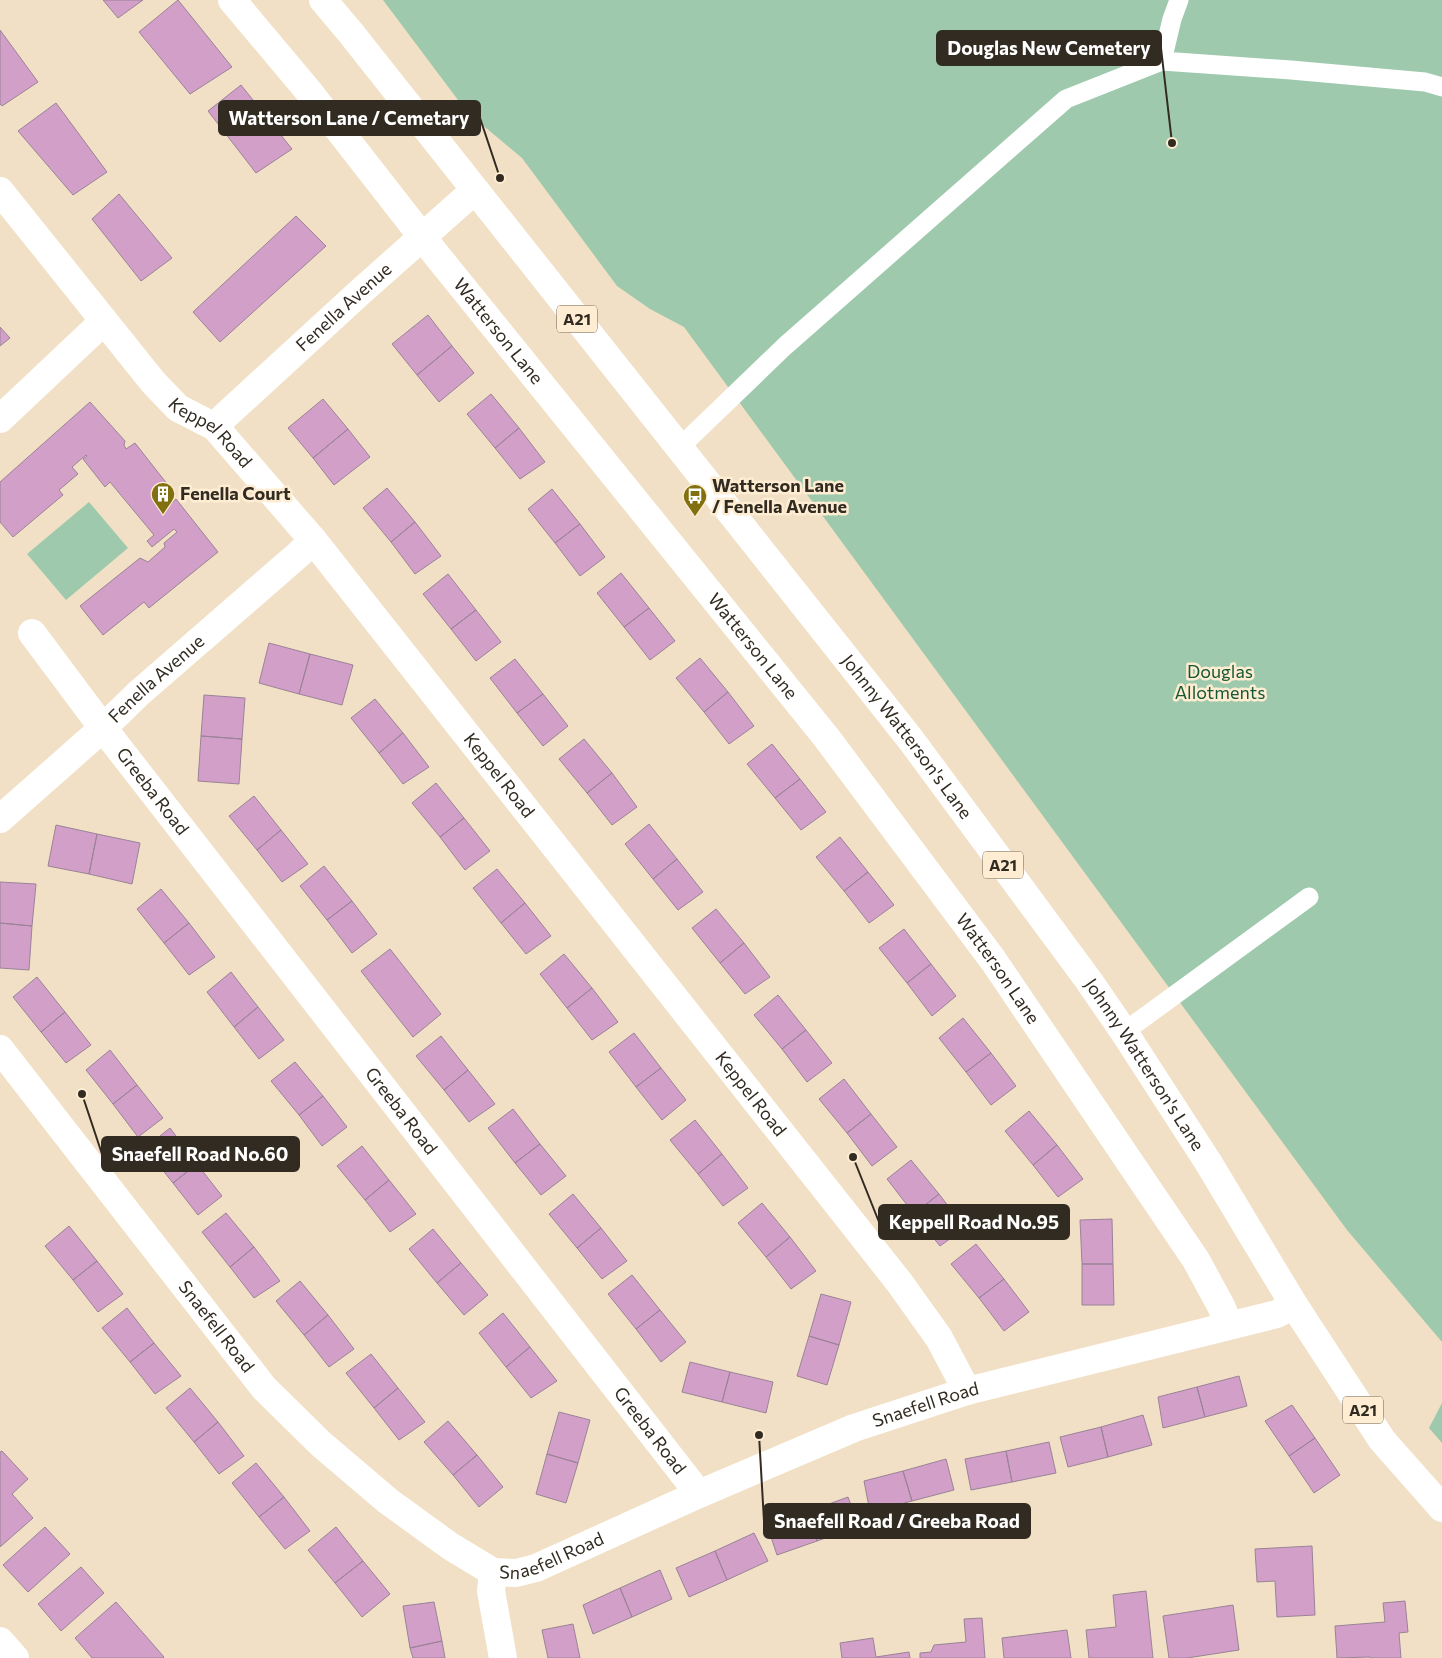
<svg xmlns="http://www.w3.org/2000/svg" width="1442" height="1658" font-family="Commissioner,sans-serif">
	<rect width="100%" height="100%" fill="#f1e0c5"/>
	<path fill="#9ec9ac" d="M383,0H1442V1342L1347,1230L684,327L650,309L617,286L522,158L467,112Z
		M89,502L128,548L66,600L27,554Z
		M1442,1403V1443L1429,1428Z"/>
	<path fill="#d29fc9" stroke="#9a8396" d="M103,0H143L118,18Z
		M178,0L232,67L190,94L139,32Z
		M0,30L38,82L2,106L0,104Z
		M241,85L292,149L256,173L208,111Z
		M56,103L107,172L73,195L18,131Z
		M119,194L172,258L141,281L92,219Z
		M296,216L326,246L220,342L193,312Z
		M428,315L452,346L417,375L392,344Z
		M0,327L10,338L0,346Z
		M452,346L474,373L439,402L417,375Z
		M491,394L519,428L495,448L467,414Z
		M323,399L348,429L313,458L288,428Z
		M90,402L125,441L124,445L126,449L135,443L175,494L164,503L166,508L176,499L218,552L149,608L144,602L103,635L80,606L140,558L148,562L165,547L164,543L177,532L174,529L152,547L147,541L154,535L110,482L105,487L83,459L87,456L86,455L72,467L78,474L59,490L63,495L13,537L0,522V482Z
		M519,428L545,462L520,479L495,448Z
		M348,429L370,457L334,485L313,458Z
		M387,488L415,522L391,542L363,508Z
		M552,489L580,524L555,543L528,509Z
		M415,522L441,556L415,574L391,542Z
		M580,524L605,557L580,576L555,543Z
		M621,573L649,608L624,627L597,593Z
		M448,574L476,610L451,629L423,594Z
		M649,608L675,641L650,660L624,627Z
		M476,610L501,642L476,661L451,629Z
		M269,643L310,654L299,694L259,683Z
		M310,654L353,665L342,705L299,694Z
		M700,658L728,692L704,712L676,678Z
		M515,659L543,694L517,713L490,678Z
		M728,692L754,726L729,744L704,712Z
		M543,694L568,726L543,746L517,713Z
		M204,695L245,698L242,739L201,736Z
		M375,699L403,733L379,753L351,718Z
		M403,733L429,767L403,784L379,753Z
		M201,736L242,739L239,784L198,781Z
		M584,739L612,773L587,793L559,759Z
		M772,744L800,779L775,798L747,764Z
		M612,773L637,807L612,825L587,793Z
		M800,779L826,812L801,830L775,798Z
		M436,783L464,818L440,837L412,803Z
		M254,796L281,830L257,850L229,816Z
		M464,818L490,851L465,870L440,837Z
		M649,824L677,859L653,879L625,844Z
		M56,825L97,834L89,874L48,866Z
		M281,830L308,864L282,882L257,850Z
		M97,834L140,843L132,884L89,874Z
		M840,837L868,872L844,891L816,857Z
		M677,859L703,892L678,910L653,879Z
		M324,866L352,901L327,920L300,886Z
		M497,869L525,903L501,923L473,888Z
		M868,872L894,905L869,923L844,891Z
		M0,882L36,884L32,926L0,923Z
		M161,889L189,923L164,943L137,909Z
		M352,901L377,934L352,953L327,920Z
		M525,903L551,936L526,954L501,923Z
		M716,909L744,943L720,963L692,928Z
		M0,923L32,926L29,970L0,968Z
		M189,923L215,957L189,975L164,943Z
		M904,929L931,964L907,983L879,948Z
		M744,943L770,977L745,994L720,963Z
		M390,949L441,1014L413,1037L361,971Z
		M564,954L592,988L567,1008L540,974Z
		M931,964L956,996L932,1016L907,983Z
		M231,972L258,1007L234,1027L207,992Z
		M37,977L65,1012L41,1032L13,997Z
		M592,988L618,1022L592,1040L567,1008Z
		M778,995L806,1030L782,1049L754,1015Z
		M258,1007L284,1040L259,1059L234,1027Z
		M65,1012L91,1045L66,1063L41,1032Z
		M963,1018L991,1053L966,1072L939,1038Z
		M806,1030L832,1063L807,1082L782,1049Z
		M634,1033L661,1068L636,1087L609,1052Z
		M441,1036L468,1070L444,1090L416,1056Z
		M110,1050L137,1085L113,1104L86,1070Z
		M991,1053L1016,1086L991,1105L966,1072Z
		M295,1062L323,1096L299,1115L271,1081Z
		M661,1068L686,1100L662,1120L636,1087Z
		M468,1070L495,1104L469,1122L444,1090Z
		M844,1079L871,1114L847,1133L819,1099Z
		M137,1085L163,1118L138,1137L113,1104Z
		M323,1096L347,1127L322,1146L299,1115Z
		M513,1109L540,1144L515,1163L488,1128Z
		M1029,1111L1057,1145L1033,1165L1005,1131Z
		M871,1114L897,1147L872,1166L847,1133Z
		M695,1120L722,1154L698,1174L670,1140Z
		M170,1128L197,1164L173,1183L145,1148Z
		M540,1144L566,1176L541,1195L515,1163Z
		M1057,1145L1083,1179L1058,1197L1033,1165Z
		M362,1146L389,1180L365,1200L337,1166Z
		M722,1154L748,1188L723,1206L698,1174Z
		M911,1160L939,1194L914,1214L887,1179Z
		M197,1164L222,1196L198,1215L173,1183Z
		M389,1180L416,1214L390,1232L365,1200Z
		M573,1194L601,1228L577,1248L549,1214Z
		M939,1194L965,1228L940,1246L914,1214Z
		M762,1203L790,1237L766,1257L738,1223Z
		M226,1213L254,1247L230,1267L202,1232Z
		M1112,1219L1113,1264H1082L1080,1220Z
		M69,1226L97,1261L73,1280L45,1246Z
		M601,1228L627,1261L602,1279L577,1248Z
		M433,1229L461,1263L437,1283L409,1249Z
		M790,1237L816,1271L791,1289L766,1257Z
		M976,1244L1004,1279L979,1298L951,1264Z
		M254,1247L280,1281L254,1298L230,1267Z
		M97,1261L123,1294L98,1312L73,1280Z
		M461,1263L488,1295L464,1315L437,1283Z
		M1082,1264H1113L1114,1305H1082Z
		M632,1275L660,1310L636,1329L608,1294Z
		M1004,1279L1029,1312L1004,1331L979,1298Z
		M300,1281L328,1315L304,1335L276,1301Z
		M821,1294L851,1302L839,1345L809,1336Z
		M127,1308L154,1343L130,1362L102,1328Z
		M660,1310L686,1342L661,1362L636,1329Z
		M503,1313L530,1347L506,1367L479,1333Z
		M328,1315L354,1349L329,1367L304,1335Z
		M809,1336L839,1345L827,1385L797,1376Z
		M154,1343L181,1376L155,1394L130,1362Z
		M530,1347L557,1381L531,1398L506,1367Z
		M371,1354L398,1388L374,1408L346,1373Z
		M690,1362L730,1372L722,1402L682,1392Z
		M730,1372L773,1382L766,1413L722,1402Z
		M1239,1376L1247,1406L1205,1417L1197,1387Z
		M1197,1387L1205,1417L1163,1428L1158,1397Z
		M190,1388L218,1422L194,1442L166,1408Z
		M398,1388L425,1422L399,1440L374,1408Z
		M1292,1405L1315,1438L1289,1456L1265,1421Z
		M559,1412L590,1420L578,1463L547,1454Z
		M1143,1415L1152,1445L1108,1457L1101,1427Z
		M448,1421L477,1455L453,1475L424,1442Z
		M218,1422L244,1456L219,1474L194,1442Z
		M1101,1427L1108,1457L1068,1467L1060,1437Z
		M1315,1438L1340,1475L1314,1493L1289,1456Z
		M1049,1442L1056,1473L1012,1482L1006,1451Z
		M2,1451L28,1479L12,1494L33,1518L0,1547V1452Z
		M1006,1451L1012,1482L971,1490L965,1459Z
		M547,1454L578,1463L566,1503L536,1494Z
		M477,1455L503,1487L479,1507L453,1475Z
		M946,1459L954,1490L912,1501L903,1471Z
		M256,1463L284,1497L259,1517L232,1483Z
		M903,1471L912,1501L870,1512L864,1481Z
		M284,1497L310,1531L285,1549L259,1517Z
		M848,1497L859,1526L817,1541L807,1512Z
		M807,1512L817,1541L777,1555L767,1525Z
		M45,1527L70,1554L28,1592L3,1565Z
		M336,1527L363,1561L335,1583L308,1550Z
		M754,1533L768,1561L727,1580L715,1551Z
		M1312,1546L1315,1615L1277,1617L1275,1581L1257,1582L1255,1549Z
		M715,1551L727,1580L689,1597L676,1568Z
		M363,1561L390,1594L362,1617L335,1583Z
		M81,1567L104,1593L61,1631L38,1604Z
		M660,1570L672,1599L632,1617L620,1588Z
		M620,1588L632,1617L593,1634L583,1605Z
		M1146,1591L1153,1658H1089L1086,1630L1116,1627L1113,1595Z
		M1405,1601L1408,1632L1399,1633L1401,1658H1370V1657L1337,1658L1335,1626L1385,1622L1383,1603Z
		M116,1602L164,1657L163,1658H92L75,1638Z
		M434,1602L442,1641L410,1648L403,1606Z
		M1233,1605L1239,1650L1187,1658H1169L1163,1616Z
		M982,1618L985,1658H920V1653L931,1652L934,1645L966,1642L964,1619Z
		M573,1624L580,1658H548L542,1630Z
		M1067,1630L1071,1658H1004L1002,1638Z
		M873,1638L876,1657L909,1652L910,1658H842L840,1643Z
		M442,1641L445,1658H413L410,1648Z"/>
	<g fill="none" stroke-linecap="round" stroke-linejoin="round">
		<path stroke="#fff" stroke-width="19" d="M1162,61L1172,19L1179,0
			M679,448L785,346L1066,99L1162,61L1291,70L1425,82L1442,87
			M1124,1032L1309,897"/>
		<g stroke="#fff" stroke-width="28">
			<path id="s1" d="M232,0L310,93L438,257L826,737L993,960L1196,1260L1221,1306L1229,1325"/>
			<path id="s2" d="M0,191L153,382L178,408L215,427L313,540L899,1282L939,1338L967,1391"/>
			<path d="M0,419L104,321"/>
			<path id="s3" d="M215,427L225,416L358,294L475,190"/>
			<path id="s4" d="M32,633L103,728L699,1494"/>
			<path id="s5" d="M0,819L103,728L139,693L299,554L313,540"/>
			<path id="s6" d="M0,1049L264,1388L321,1444L388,1501L450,1546L493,1572L516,1573L536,1568L699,1494L854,1428L967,1391L1277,1314L1294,1305"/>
			<path d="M493,1572L491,1591L503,1658"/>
			<path d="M0,1641L15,1658"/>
		</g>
		<path stroke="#fff" stroke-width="28" id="s7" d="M323,0L350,32L911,740L1089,981L1124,1032L1208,1162L1294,1305L1382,1440L1442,1508"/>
	</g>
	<defs>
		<g id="building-pin" transform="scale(1.25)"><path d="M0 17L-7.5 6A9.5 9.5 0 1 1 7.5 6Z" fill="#80700f" stroke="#feedd2"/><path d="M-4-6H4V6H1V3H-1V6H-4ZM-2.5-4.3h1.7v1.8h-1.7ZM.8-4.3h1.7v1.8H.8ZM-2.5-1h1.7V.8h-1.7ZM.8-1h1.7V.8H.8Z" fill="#fff"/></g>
		<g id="bus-pin" transform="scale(1.25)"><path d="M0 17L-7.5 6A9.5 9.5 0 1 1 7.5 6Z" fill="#80700f" stroke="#feedd2"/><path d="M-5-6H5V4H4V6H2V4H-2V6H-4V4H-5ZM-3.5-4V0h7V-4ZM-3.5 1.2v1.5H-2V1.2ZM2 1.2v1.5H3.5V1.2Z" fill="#fff"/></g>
	</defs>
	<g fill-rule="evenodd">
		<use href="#building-pin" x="163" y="494"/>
		<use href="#bus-pin" x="695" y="496"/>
	</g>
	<g text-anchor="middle" stroke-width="5" stroke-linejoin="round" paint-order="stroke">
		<g fill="#feedd2" stroke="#6f6556" stroke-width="1">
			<rect x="557" y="305.5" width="40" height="27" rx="4"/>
			<rect x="983" y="851.5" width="40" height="27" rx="4"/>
			<rect x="1343" y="1396.5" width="40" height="27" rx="4"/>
		</g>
		<g font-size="16" font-weight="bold" fill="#322b21">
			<text x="577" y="325">A21</text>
			<text x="1003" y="871">A21</text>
			<text x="1363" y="1416">A21</text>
		</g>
		<g font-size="18" fill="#322b21" stroke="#feedd2">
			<text dy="6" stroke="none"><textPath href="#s3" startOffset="176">Fenella Avenue</textPath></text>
			<text dy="6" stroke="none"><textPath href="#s1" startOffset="425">Watterson Lane</textPath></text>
			<text dy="6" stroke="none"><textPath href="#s2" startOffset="322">Keppel Road</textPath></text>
			<text dy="6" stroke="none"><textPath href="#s1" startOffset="830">Watterson Lane</textPath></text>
			<text dy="6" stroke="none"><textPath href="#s5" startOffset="210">Fenella Avenue</textPath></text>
			<text dy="6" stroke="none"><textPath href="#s7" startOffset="940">Johnny Watterson's Lane</textPath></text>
			<text dy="6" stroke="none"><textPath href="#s2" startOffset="772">Keppel Road</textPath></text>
			<text dy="6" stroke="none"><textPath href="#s4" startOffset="199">Greeba Road</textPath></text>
			<text dy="6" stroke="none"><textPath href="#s1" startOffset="1235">Watterson Lane</textPath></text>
			<text dy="6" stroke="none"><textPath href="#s7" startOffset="1345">Johnny Watterson's Lane</textPath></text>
			<text dy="6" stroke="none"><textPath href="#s2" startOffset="1178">Keppel Road</textPath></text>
			<text dy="6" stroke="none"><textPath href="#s4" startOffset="604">Greeba Road</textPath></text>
			<text dy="6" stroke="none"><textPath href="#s6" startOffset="352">Snaefell Road</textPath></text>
			<text dy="6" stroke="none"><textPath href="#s6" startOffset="1191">Snaefell Road</textPath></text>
			<text dy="6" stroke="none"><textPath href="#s4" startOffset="1009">Greeba Road</textPath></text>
			<text dy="6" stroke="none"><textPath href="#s6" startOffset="786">Snaefell Road</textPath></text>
		</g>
		<g font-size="18" font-weight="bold" fill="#322b21" stroke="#feedd2" text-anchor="start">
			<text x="712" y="492">Watterson Lane<tspan x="712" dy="21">/ Fenella Avenue</tspan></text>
			<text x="180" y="500">Fenella Court</text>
		</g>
		<g font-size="18" fill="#155834" stroke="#feedd2">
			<text x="1220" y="678">Douglas<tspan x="1220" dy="21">Allotments</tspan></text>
		</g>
	</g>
	<path fill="none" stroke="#322b21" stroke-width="2" d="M1172 143L1161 48M500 178L480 118M82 1094L102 1154M853 1157L879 1222M759 1435L764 1521"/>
	<g fill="#322b21" stroke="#feedd2" stroke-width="2">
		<circle cx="1172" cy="143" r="5"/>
		<circle cx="500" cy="178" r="5"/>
		<circle cx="82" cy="1094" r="5"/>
		<circle cx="853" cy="1157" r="5"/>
		<circle cx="759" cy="1435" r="5"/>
	</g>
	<g fill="#322b21" stroke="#322b21" stroke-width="2">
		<rect x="937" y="31" width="224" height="34" rx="5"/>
		<rect x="219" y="101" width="261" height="34" rx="5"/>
		<rect x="102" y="1137" width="197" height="34" rx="5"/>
		<rect x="879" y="1205" width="190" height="34" rx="5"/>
		<rect x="764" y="1504" width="266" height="34" rx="5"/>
	</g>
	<g font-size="19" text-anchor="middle" font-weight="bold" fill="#fff">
		<text x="1049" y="55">Douglas New Cemetery</text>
		<text x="349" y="125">Watterson Lane / Cemetary</text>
		<text x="200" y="1161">Snaefell Road No.60</text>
		<text x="974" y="1229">Keppell Road No.95</text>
		<text x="897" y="1528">Snaefell Road / Greeba Road</text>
	</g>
</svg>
